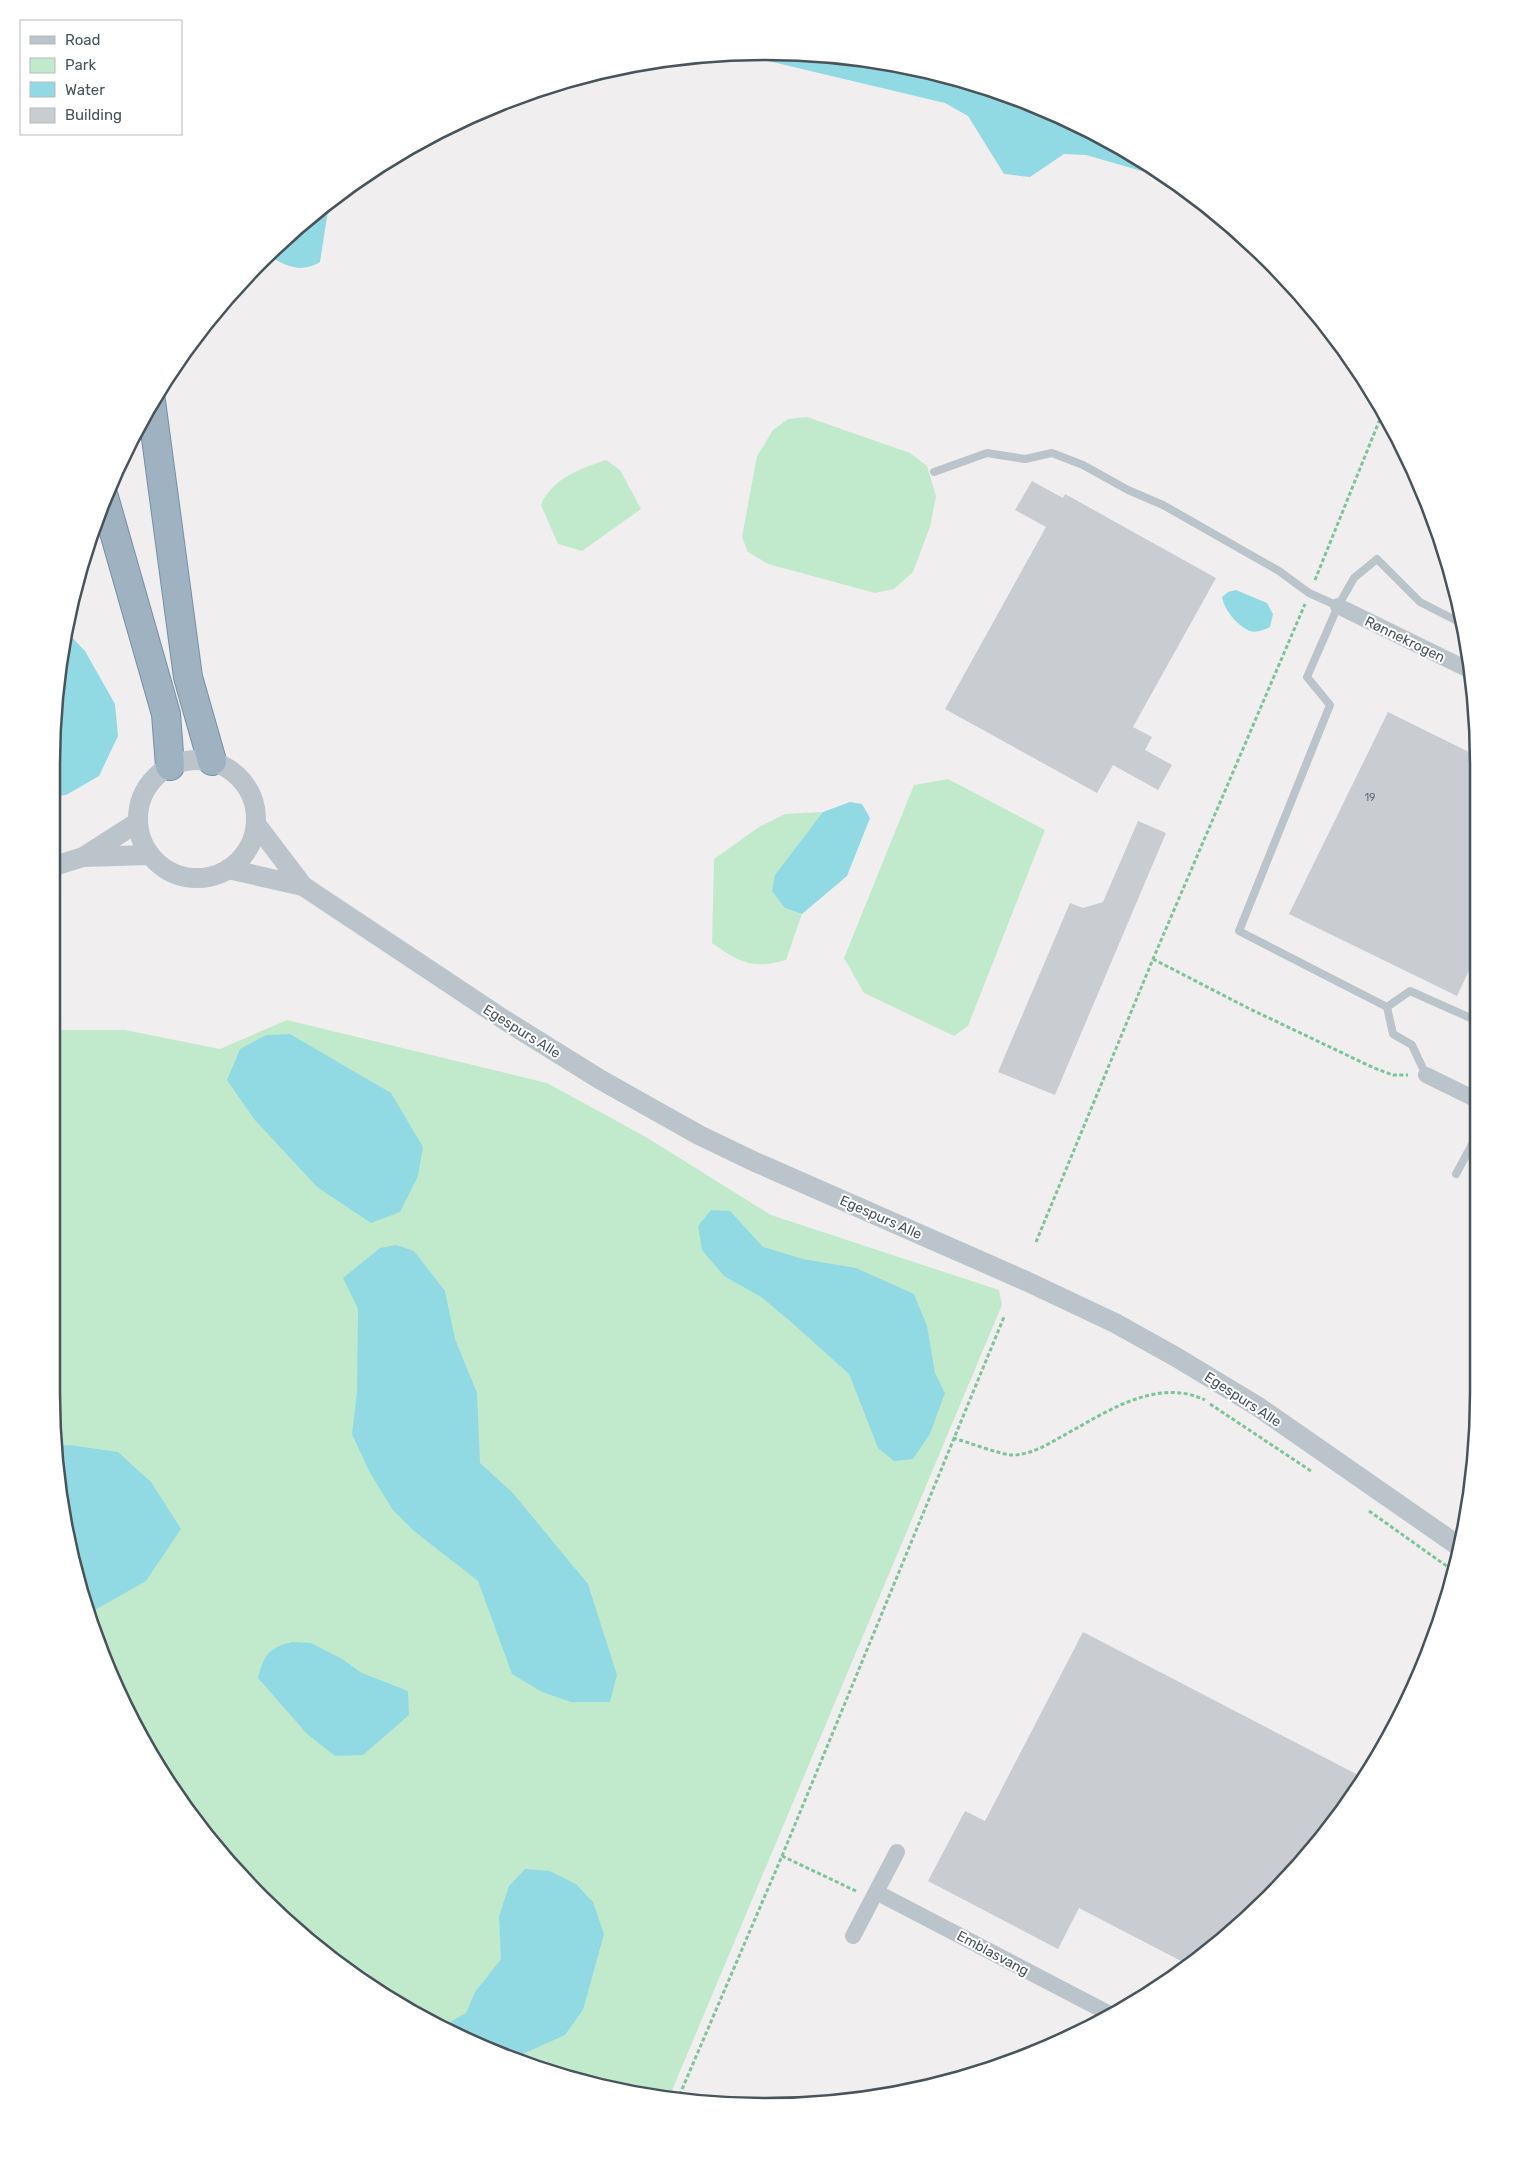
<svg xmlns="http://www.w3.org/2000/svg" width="1530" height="2158" font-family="Rubik,sans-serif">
	<rect width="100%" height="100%" fill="#f1eeef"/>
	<path fill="#c1eacd" d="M807,417L910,453L927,466L936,496L930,527L913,572L894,589L875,593L768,564L748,552L742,537L757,456L773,430L788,419Z
		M606,460L620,470L641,509L582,551L558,544L541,505C551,479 581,468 606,460Z
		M948,779L1045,830L968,1026L954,1036L864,993L844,958L914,785Z
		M823,812L785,908L802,914L786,960C752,970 739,962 712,943L714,859L759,827L785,814Z
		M287,1020L547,1083L646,1137L771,1215L999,1290L1002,1305L668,2100L492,2052L369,1987L295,1930L171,1789L106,1666L76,1578L51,1393V1030H125L220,1049Z"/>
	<path fill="#92dae3" d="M811,53L901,68L971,83L1080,125L1093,141L1117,147L1166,178L1086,155L1064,154L1030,177L1004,174L968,116L945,103L743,55Z
		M329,204L320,262C301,273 289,267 270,257L269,256L294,229Z
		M1236,590L1267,603L1273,614L1270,627C1264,630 1256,633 1250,631C1237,626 1224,609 1222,597L1228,592Z
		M65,630L85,651L115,704L118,736L99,776L66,795L51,797V765Z
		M850,802L862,804L870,818L847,876L802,914L785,908L772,891L775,875L823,812Z
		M290,1034L391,1093L423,1147L418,1176L400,1212L371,1223L317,1187L254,1119L227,1080L240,1049L266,1035Z
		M711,1210L730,1211L763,1247L803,1259L856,1268L914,1294L927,1326L935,1373L945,1393L930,1434L913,1459L894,1461L878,1448L849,1374L790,1321L761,1297L724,1276L702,1250L698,1226Z
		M396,1245L414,1251L445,1291L455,1339L477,1393L480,1463L512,1492L588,1584L617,1675L610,1702H571L542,1692L512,1674L478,1581L414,1531L392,1509L369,1471L352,1434L357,1393L358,1309L343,1278L380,1248Z
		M70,1445L118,1452L151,1482L181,1529L146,1581L88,1614L76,1578L58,1446Z
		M292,1642L311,1643L342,1659L362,1673L408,1691L409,1715L363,1755L335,1756L307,1734L258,1678C264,1655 268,1648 292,1642Z
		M525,1869L550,1871L576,1884L593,1902L604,1934L583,2010L565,2035L514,2058L492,2052L443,2026L466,2013L475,1992L501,1959L499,1916L509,1886Z"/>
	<path fill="#c9ccd0" d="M1032,481L1063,498L1065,494L1216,578L1133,727L1152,737L1145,750L1172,765L1158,790L1113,765L1097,793L945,709L1046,527L1015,510Z
		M1388,712L1473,754L1474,960L1457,996L1289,914Z
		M1138,821L1166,833L1055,1095L998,1072L1070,903L1083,908L1103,902Z
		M1083,1632L1362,1777L1331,1827L1236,1929L1185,1963L1079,1908L1058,1949L928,1881L965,1811L985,1821Z"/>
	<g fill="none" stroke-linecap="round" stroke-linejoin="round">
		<g stroke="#7690a4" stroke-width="30">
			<path id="trunk" d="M151,401L188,677L212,761
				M104,497L166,714L170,766"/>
		</g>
		<path stroke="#7cc49a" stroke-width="3" stroke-dasharray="4 2.5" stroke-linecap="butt" d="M1315,580L1382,414
			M1153,959L1248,1008L1374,1068L1393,1075H1408
			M1036,1242L1153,959L1305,604
			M1210,1404L1311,1471
			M953,1438C968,1442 998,1454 1012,1455C1029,1455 1045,1446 1059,1438C1102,1415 1155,1376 1205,1400
			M1369,1511L1455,1572
			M782,1856L856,1891
			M677,2101L782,1856L1004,1317"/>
		<path stroke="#bbc4ca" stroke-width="8" d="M934,472L987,453L1025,459L1052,453L1083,465L1128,490L1163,505L1279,571L1309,593L1338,606
			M1387,1007L1410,991L1475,1020
			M1426,1075L1412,1045L1393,1034L1387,1007L1239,931L1330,705L1307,677L1338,606L1354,578L1377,559L1420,602L1463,624
			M1456,1174L1475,1139"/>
		<path stroke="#bbc4ca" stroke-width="16" d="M1338,606L1473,672
			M1426,1075L1475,1099
			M876,1892L1110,2014
			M853,1936L897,1852"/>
		<path stroke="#bbc4ca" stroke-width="20" d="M138 819a59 59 0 1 1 118 0a59 59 0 1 1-118 0Z
			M256,824L303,886L503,1019L601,1080L699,1135L753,1161L1026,1281L1115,1323L1176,1357L1257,1406L1460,1547
			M85,856L138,822
			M51,867L83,857L150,855
			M228,869L303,886"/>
		<use href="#trunk" stroke="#9eb2c1" stroke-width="28"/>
	</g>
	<g text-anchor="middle" stroke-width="4" stroke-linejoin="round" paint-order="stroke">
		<g font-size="11" fill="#687178">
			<text x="1370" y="801">19</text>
		</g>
		<g font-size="14" fill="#48535a" stroke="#fff">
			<text transform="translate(1405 639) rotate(26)" y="5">Rønnekrogen</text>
			<text transform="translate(522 1031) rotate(32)" y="5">Egespurs Alle</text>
			<text transform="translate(881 1217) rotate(24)" y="5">Egespurs Alle</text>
			<text transform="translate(1243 1399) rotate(33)" y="5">Egespurs Alle</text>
			<text transform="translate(993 1953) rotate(28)" y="5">Emblasvang</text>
		</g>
	</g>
	<path d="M0 0H1530V2158H0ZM765 60H765A705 705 0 0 1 1470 765V1393A705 705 0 0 1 765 2098H765A705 705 0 0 1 60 1393V765A705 705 0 0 1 765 60Z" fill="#fff" fill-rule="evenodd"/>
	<path fill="none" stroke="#48535a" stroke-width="2.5" d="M765 60H765A705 705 0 0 1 1470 765V1393A705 705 0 0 1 765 2098H765A705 705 0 0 1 60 1393V765A705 705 0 0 1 765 60Z"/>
	<rect x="20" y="20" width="162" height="115" fill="#ffffff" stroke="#b6babd"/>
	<rect x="30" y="36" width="25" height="8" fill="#bbc4ca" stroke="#b6babd"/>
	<text x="65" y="45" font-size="15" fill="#48535a">Road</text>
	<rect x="30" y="58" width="25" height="15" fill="#c1eacd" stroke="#b6babd"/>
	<text x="65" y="70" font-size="15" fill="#48535a">Park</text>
	<rect x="30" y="82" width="25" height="15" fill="#92dae3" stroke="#b6babd"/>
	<text x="65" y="95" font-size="15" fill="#48535a">Water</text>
	<rect x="30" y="108" width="25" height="15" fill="#c9ccd0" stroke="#b6babd"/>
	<text x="65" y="120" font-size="15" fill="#48535a">Building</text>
</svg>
